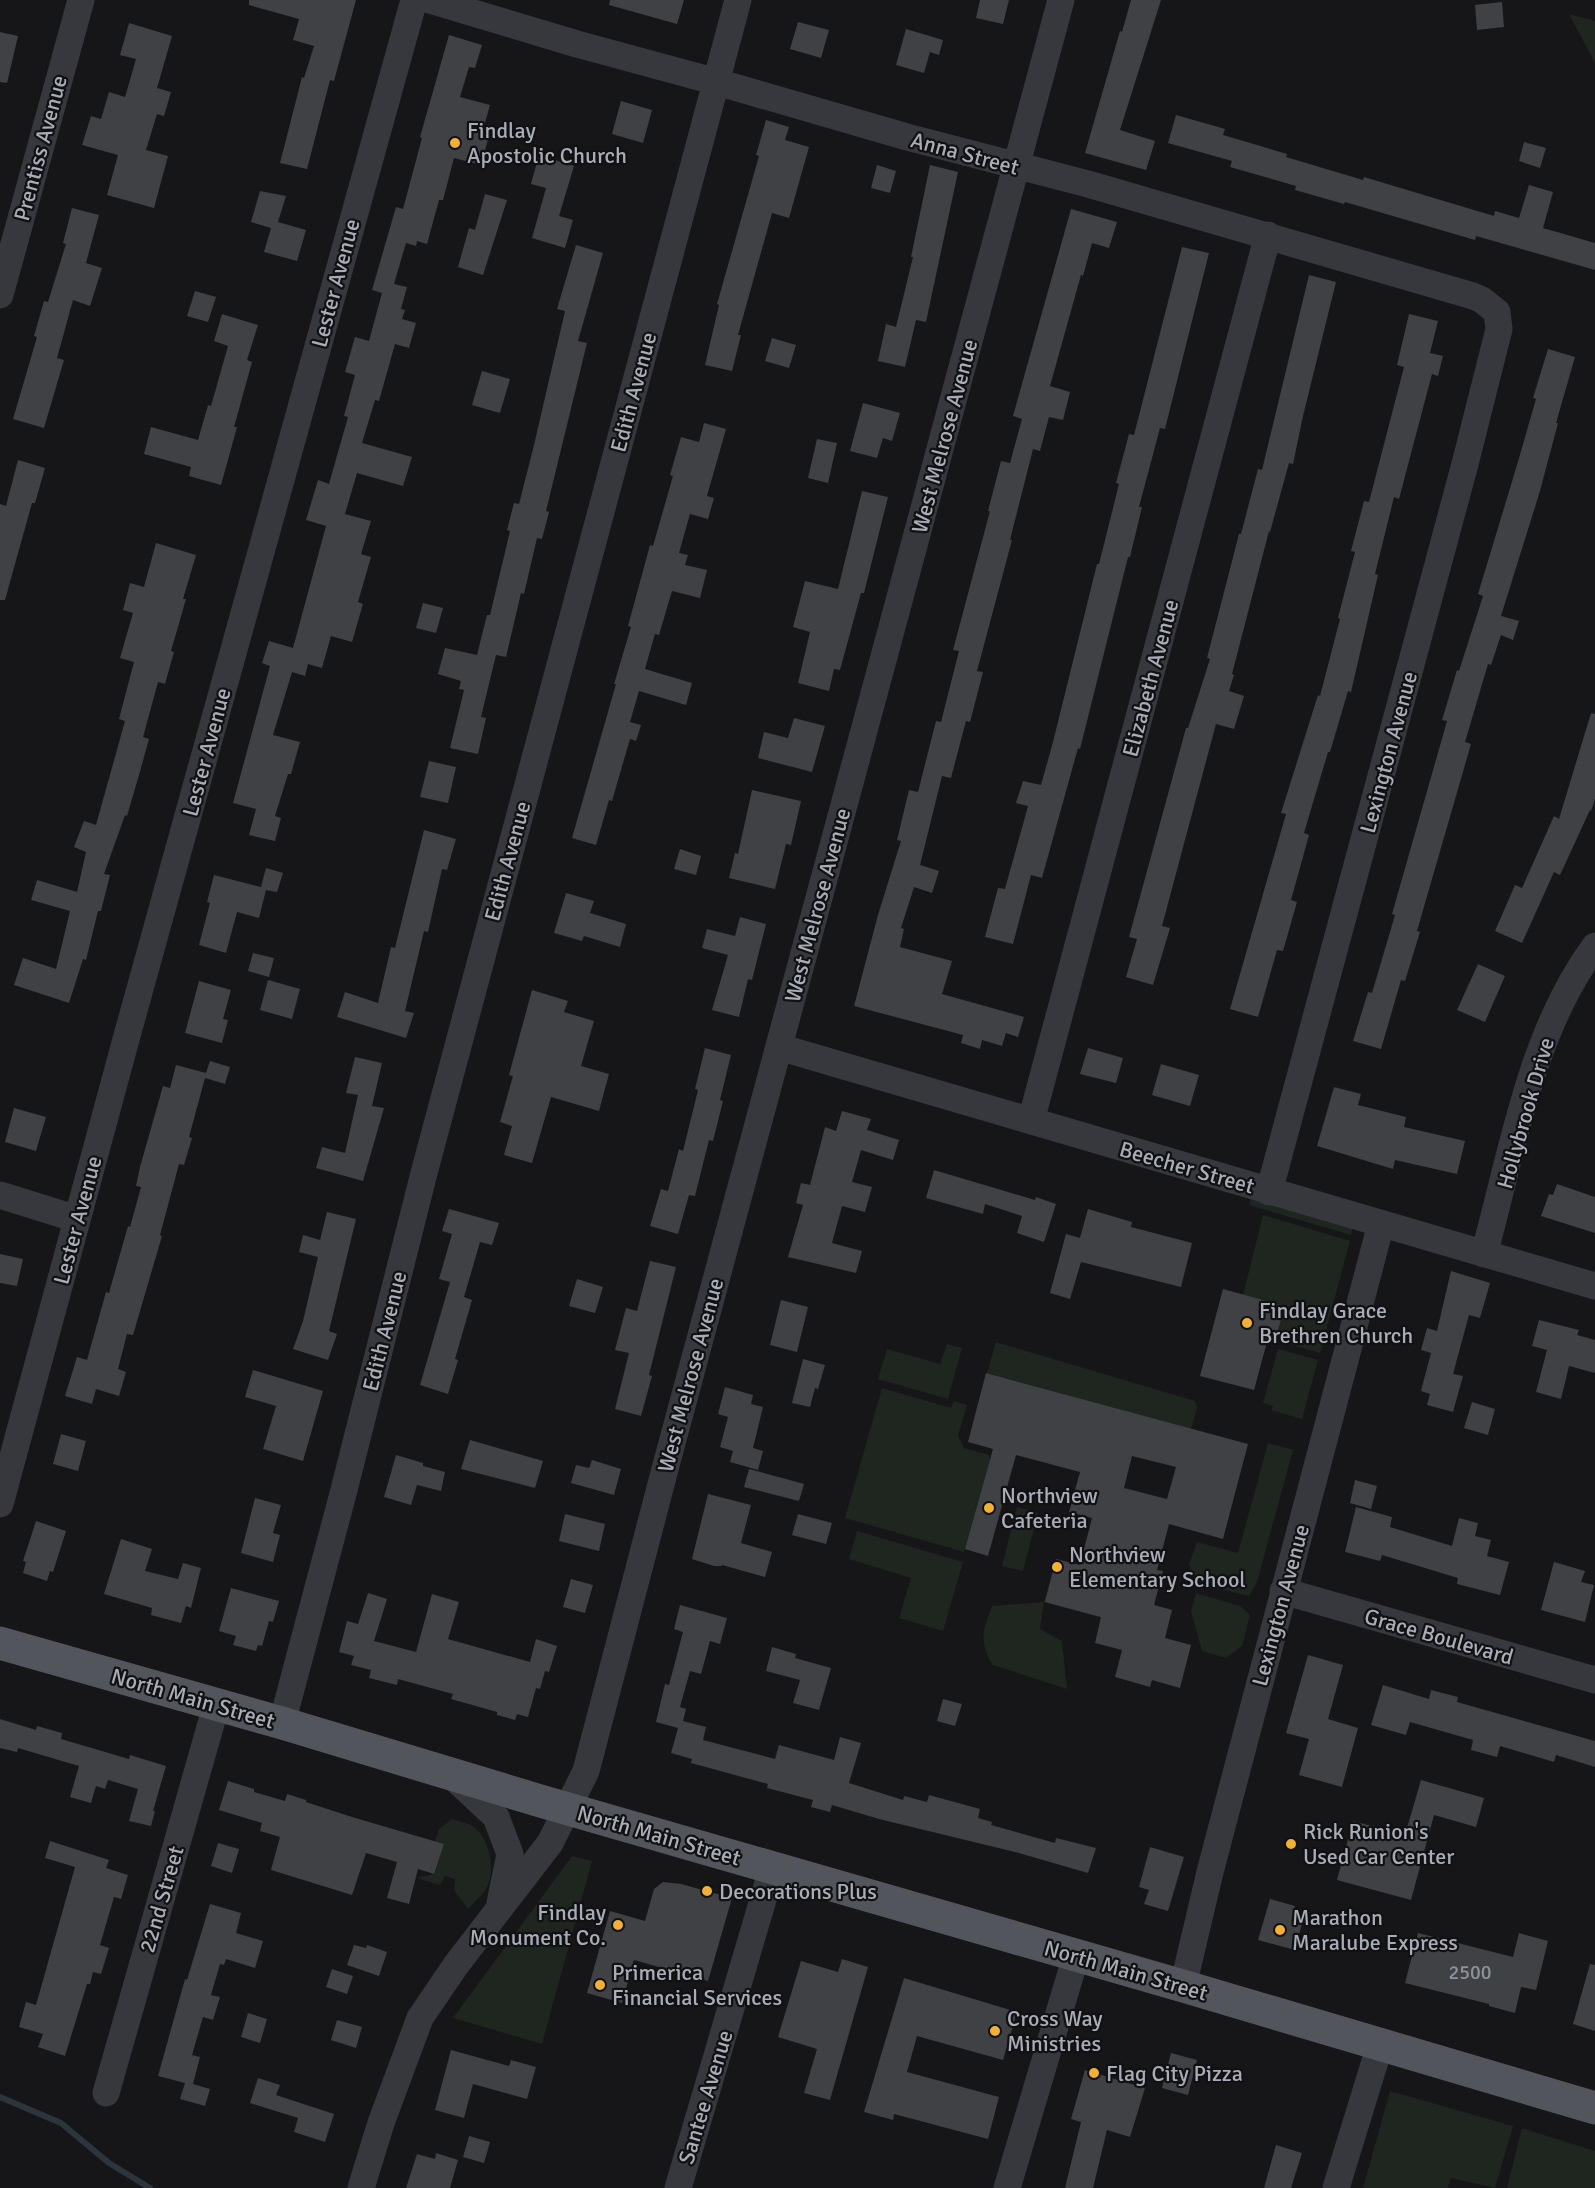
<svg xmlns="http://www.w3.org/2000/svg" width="1595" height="2188" font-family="Signika,sans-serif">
	<rect width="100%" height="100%" fill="#161618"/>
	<path fill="#1e261f" d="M1569,14L1595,21V63Z
		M1251,1197L1353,1228L1351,1235L1249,1205Z
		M1263,1215L1350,1241L1320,1353L1275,1340L1285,1306L1243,1295Z
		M996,1342L1195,1401L1197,1408L1191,1429L987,1373Z
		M947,1344L962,1348L948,1399L878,1379L887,1349L940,1364Z
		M1278,1349L1318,1360L1302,1419L1271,1410L1273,1406L1263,1403Z
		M882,1388L951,1408L954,1401L967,1405L958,1436L964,1448L989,1455L990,1461L964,1552L845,1518Z
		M1268,1443L1293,1450L1257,1582L1249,1596L1195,1583V1578L1189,1565L1197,1542L1238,1553Z
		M1017,1507L1038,1513L1023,1571L1002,1566Z
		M857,1531L963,1562L943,1631L899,1618L911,1578L849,1559Z
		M1086,1542L1110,1620L1044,1602L1040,1629L1062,1641L1067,1689L993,1665C978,1641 983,1631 992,1606L1044,1602L1056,1559L1079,1565Z
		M1196,1593L1240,1606L1250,1615L1242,1646L1226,1658L1202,1651L1191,1611Z
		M452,1819C458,1821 468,1823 474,1827C490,1839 496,1870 487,1887C483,1895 474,1902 468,1909L454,1890L455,1879L445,1876L440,1885L416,1878L434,1874L444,1844L435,1841L439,1829Z
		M572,1856L592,1861L542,2044L453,2018Z
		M1390,2091L1513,2126L1495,2188L1451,2178L1448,2188H1363Z
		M1522,2128L1595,2151V2188H1507Z"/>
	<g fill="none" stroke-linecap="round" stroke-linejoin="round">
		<path stroke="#2c353c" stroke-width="6" d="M0,2097L61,2123L109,2163L150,2188"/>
	</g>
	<path fill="#404145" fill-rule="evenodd" d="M249,0H356L334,81L330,80L307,169L280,163L302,77L304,78L314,46L293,40L299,19L249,5Z
		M610,0H684L677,24L609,5Z
		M980,0H1009L1003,24L976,18Z
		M1131,0H1161L1120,130L1155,141L1146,170L1085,153L1120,31L1122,32Z
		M1502,2L1504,27L1477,30L1475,5Z
		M798,22L829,30L821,58L790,49Z
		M129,23L172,36L157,88L171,92L164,116L157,114L146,150L168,156L154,208L107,195L118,155L82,145L91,116L101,119L109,92L125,97L136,59L120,55Z
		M906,29L943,40L939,55L930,52L924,73L896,65Z
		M0,32L18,36L7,83L0,82Z
		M449,35L482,45L475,68L469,67L460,97L490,105L483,130L490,132L481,165L454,158L443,200H439L427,244L417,241L416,246L406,243L394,284L407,287L401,309L405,310L402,319L416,323L409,348L395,344L379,401L375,400L362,443L412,457L403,486L357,473L345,514L371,521L361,554L371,557L358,602L363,604L352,642L331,636L322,668L308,664L305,676L292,672L273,735L300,742L291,774H288L275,816L281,818L275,841L249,835L256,809L233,803L270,666L262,663L269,641L293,648L326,526L306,520L318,480L329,484L348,417L344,416L355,375L345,372L355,337L369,341L382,293L372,290L396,207L403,209L422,138L420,137Z
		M621,101L652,110L643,143L612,134Z
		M1176,115L1225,129L1223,135L1287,154L1286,157L1363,180L1364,177L1494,216L1495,211L1519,218L1529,185L1553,192L1543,228L1595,243V270L1476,236L1475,240L1345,202L1344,204L1295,190L1296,186L1230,167L1232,161L1168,143Z
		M766,120L789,127L785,140L809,147L789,218L772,213L738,335H741L732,371L705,365L719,305L717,304L759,156L756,155Z
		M1524,142L1546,148L1540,168L1519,161Z
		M539,155L574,166L559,216L573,220L565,248L532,238L546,188L531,184Z
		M877,165L896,171L890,193L871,188Z
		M930,165L958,172L926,322L916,320L905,367L878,361L886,324L896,327L913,257H911Z
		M260,191L286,196L278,222L306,230L297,261L264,252L271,228L251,222Z
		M485,194L507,200L483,275L458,267L469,228L475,230Z
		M72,208L99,215L86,263L102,268L90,306L73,300L57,358L64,360L44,428L13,419L37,337L34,336L44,301L48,302L66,244L63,243Z
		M1071,209L1117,222L1109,248L1092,243L1083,276L1081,275L1050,386L1070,392L1063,420L1049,417L1040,451L1033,449L1010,540H1012L977,671L983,672L970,722L966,721L951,778L942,776L920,865L939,871L932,893L914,887L901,928L904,929L900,947L952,961L942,994L1024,1017L1018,1037L1006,1033L1002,1046L982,1040L980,1049L961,1043L963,1035L854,1006L878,915L901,841L897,840L909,790L918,792L936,721L941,722L959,651L953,650L990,511H988L1001,461L1010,463L1022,419L1013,416Z
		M576,245L603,253L578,341L587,343L546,511L549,512L542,539L537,538L524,594L521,593L506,657L496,655L481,717L486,718L478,754L450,748L464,690L459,689L461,681L438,674L445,648L477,655L487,615H490L510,531L507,530L514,503L519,504L534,445L565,311L557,309Z
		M1182,247L1209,253L1165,429L1160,428L1139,507H1142L1130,557H1128L1080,749L1078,748L1042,878L1031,875L1013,944L985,937L998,888L1005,889L1028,806L1016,803L1023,781L1041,785L1053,742L1097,564H1099L1119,484L1116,483L1129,434L1134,435Z
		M1309,275L1336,282L1303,416L1293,464L1289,463L1270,532L1269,531L1232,674L1234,675L1229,691L1244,696L1234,729L1216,724L1162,926L1170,928L1153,985L1126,977L1137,939L1129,937L1186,728H1188L1210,659L1207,658L1239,534H1241L1258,469L1262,470Z
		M195,291L216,297L208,322L187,316Z
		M222,314L258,325L247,360L252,362L234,427H237L221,485L189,476L191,467L144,454L151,427L198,440L208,405L211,406L228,346L214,341Z
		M1409,314L1438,321L1430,353L1443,356L1438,376L1432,374L1399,499L1394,497L1375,574L1378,575L1351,692L1348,691L1330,752H1328L1304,833L1309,835L1291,900L1297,902L1283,951L1277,950L1258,1017L1230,1009L1286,814L1281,813L1318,695L1320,696L1340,619L1338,618L1355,552L1351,551L1364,501L1369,502L1404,367L1397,365Z
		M772,338L796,345L789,368L765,361Z
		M1548,349L1575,357L1556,423H1558L1540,491L1501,616L1519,621L1513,640L1501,635L1491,665L1488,664L1465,742L1471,744L1417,931L1420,932L1405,981L1401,980L1381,1049L1353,1041L1368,992L1372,993L1395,915L1392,914L1447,721L1442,720L1457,670L1459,671L1483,596L1478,594L1517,465L1536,399L1533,398Z
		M482,371L510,379L500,413L472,405Z
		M863,403L900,413L892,441L883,438L877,458L850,451Z
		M704,423L726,429L707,496L714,498L708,519L690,514L679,553L688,555L685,565L707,570L700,598L672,591L659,635L655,634L645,669L692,683L686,705L639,691L630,722L641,725L636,741L630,739L612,801L609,800L596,845L572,838L616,684H614L631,627L628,626L650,545L653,546L673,476L670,475L681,437L699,442Z
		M817,439L837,443L828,483L808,478Z
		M18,460L45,468L35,503H32L5,600H0V504L6,506Z
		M862,491L888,497L864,593H861L840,670L834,669L829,691L798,683L810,632L793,627L805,581L838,589Z
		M156,543L196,555L183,599H186L171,651L174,652L165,684L158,682L143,737L149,739L139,775L127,816L125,815L104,874L110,875L101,911H98L86,960L83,959L69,1003L14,985L23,958L56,969L70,911L31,900L37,880L77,892L86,852L74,847L84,821L96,825L125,721L119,719L134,662L120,658L133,613L123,610L130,583L144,587Z
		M423,603L443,608L436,633L416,628Z
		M1591,713L1595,714V799L1591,811L1590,810L1560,875L1554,872L1522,943L1495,931L1515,885L1522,888L1554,816L1559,819Z
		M794,718L825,726L812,772L758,758L764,732L788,738Z
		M429,761L456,767L448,803L420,797Z
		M752,790L801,801L791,845L786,844L775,889L729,878L735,853L738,854Z
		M424,830L456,839L447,870L442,869L428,932L424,931L405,1011L414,1013L406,1038L337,1017L345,992L378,1003L391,947L395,948Z
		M680,849L701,856L696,875L674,869Z
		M266,868L283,873L277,892L266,890L259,918L237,912L226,953L199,945L210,903L207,902L214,875L261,887Z
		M566,893L594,901L590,913L626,924L620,947L584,936L582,941L554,933Z
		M740,917L766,924L752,980L748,979L739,1017L712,1010L728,955L702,948L707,929L735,936Z
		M253,953L274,958L269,977L248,971Z
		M1478,964L1505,976L1485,1022L1457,1010Z
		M268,980L300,989L292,1019L260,1010Z
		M199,981L231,990L223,1019L228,1020L222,1043L185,1033Z
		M532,990L568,1001L564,1012L594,1021L581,1066L609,1074L599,1111L551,1097L532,1163L504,1155L512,1126L500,1122L513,1076L509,1075Z
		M705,1048L731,1055L720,1100L723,1101L713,1141L709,1140L695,1196L689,1195L678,1234L650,1226L661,1189L668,1191L679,1149L683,1151L698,1090L695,1089Z
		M1088,1048L1123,1058L1116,1083L1080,1074Z
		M355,1057L382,1063L372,1106L384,1108L363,1181L316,1168L322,1147L345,1153L358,1095L346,1093Z
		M210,1061L230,1067L225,1084L205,1078L189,1137L192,1138L184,1165L179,1164L160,1235L162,1236L133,1335L127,1334L118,1369L126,1372L119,1396L96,1389L92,1404L65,1396L77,1357L87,1360L106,1292L109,1293L128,1226L130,1227L141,1187L136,1186L140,1167L163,1086L170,1088L176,1065L206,1073Z
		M1161,1064L1199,1075L1190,1106L1152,1095Z
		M1334,1087L1361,1094L1358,1105L1406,1117L1404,1127L1465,1141L1457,1174L1395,1160L1393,1169L1317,1146Z
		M14,1108L46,1117L36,1151L5,1142Z
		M842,1111L871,1119L867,1130L899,1140L893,1160L861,1150L852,1182L872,1187L865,1212L842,1206L832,1243L862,1251L856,1273L788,1257L803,1205L796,1203L801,1183L810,1185L825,1127L836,1131Z
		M934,1170L1035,1200L1036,1197L1056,1204L1044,1242L1017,1233L1022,1216L985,1204L983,1214L926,1198Z
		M1557,1184L1595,1197V1233L1541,1216L1549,1194L1553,1195Z
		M449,1209L499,1223L492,1245L480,1242L464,1297L472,1300L455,1359L458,1360L448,1394L420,1385L450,1282L439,1279L452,1234L442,1231Z
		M1088,1209L1132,1222L1131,1227L1192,1243L1181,1287L1081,1262L1070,1299L1050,1293L1066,1234L1080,1238Z
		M327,1212L356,1219L329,1331L337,1334L328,1360L293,1349L303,1321L318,1257L299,1252L303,1235L320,1240Z
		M0,1254L23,1259L17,1286L0,1283Z
		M650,1261L676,1267L649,1375L652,1376L641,1416L615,1409L629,1353L615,1350L626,1308L637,1311Z
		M1451,1271L1490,1283L1480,1318L1469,1315L1453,1374L1463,1376L1453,1412L1427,1405L1430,1394L1421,1391L1431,1353L1421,1350L1427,1328L1437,1331Z
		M577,1279L603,1287L595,1313L569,1306Z
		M1223,1289L1285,1306L1274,1344L1267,1342L1254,1390L1200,1376Z
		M781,1300L808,1307L797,1352L770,1345Z
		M1539,1320L1579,1330L1577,1335L1595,1340V1373L1569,1366L1561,1399L1536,1392L1547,1350L1532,1346Z
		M803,1359L825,1365L818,1389L815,1388L810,1407L792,1403Z
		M253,1370L323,1391L303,1461L263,1449L276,1406L245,1397Z
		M986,1373L1248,1444L1223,1539L1169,1524L1157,1570L1163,1571L1154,1605L1172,1610L1165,1638L1191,1645L1180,1688L1152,1680L1150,1687L1115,1677L1122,1650L1095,1643L1101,1617L1045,1602L1056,1559L1080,1565L1092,1518L1069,1512L1080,1472L1016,1455L988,1556L965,1549L993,1449L968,1442ZM1132,1456L1176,1467L1167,1499L1124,1488Z
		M725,1387L753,1395L751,1404L763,1407L753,1448L763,1451L758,1470L730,1462L733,1451L720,1447L728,1417L718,1414Z
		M1472,1402L1495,1409L1488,1435L1464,1428Z
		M61,1434L86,1441L78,1471L53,1464Z
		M470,1440L543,1461L535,1488L461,1469Z
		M396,1455L423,1463V1466L445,1472L441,1491L417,1485L411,1505L384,1497Z
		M592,1460L621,1469L614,1495L571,1483L576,1465L589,1468Z
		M749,1469L804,1484L799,1501L744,1487Z
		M1355,1480L1377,1486L1371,1509L1350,1503Z
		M708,1494L751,1505L741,1543L772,1552L765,1577L722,1565L721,1566H714L692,1559Z
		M255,1498L281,1505L273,1533L280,1535L273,1562L241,1553Z
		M1356,1507L1392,1517L1390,1527L1452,1546L1459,1518L1478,1523L1475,1536L1491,1540L1487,1556L1509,1562L1500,1595L1457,1584L1458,1578L1382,1555L1380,1561L1345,1552Z
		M565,1514L605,1524L599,1551L559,1541Z
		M798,1514L832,1523L826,1544L792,1535Z
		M36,1521L66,1531L53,1572L50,1571L47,1581L23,1573L26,1562L23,1561Z
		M121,1539L152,1549L145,1571L178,1579L183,1563L201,1568L191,1608L186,1606L181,1623L151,1615L152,1608L104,1594Z
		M1554,1562L1585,1571L1581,1582L1594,1585L1585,1622L1541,1610Z
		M571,1579L593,1585L585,1613L563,1607Z
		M231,1588L279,1601L273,1622L269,1621L262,1646L258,1645L256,1651L233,1645L236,1636L219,1631Z
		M368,1593L387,1599L374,1641L416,1652L432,1594L459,1602L448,1639L530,1662L536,1639L557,1646L549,1672L545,1671L540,1689L536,1688L528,1717L517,1714L515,1720L497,1715V1712L451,1699L453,1694L398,1679L397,1685L369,1678L371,1670L351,1665L354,1656L339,1652L347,1621L358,1624Z
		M680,1605L727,1618L720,1644L710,1641L701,1674L690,1671L680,1707L686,1709L683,1721L706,1727L703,1740L775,1759L779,1745L834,1760L840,1737L861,1743L849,1783L903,1800L904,1796L927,1802L929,1795L980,1809L978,1818L992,1822L991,1825L1055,1843L1056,1838L1096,1848L1088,1873L1015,1852L879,1819L832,1805L830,1812L811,1807L813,1800L767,1788L768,1784L691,1763L692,1759L671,1753L678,1728L656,1722L665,1684L669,1685L683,1632L674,1629Z
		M772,1647L796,1654L795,1658L831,1668L819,1710L793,1703L800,1680L766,1671Z
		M1308,1655L1343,1665L1328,1719L1358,1728L1342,1787L1299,1775L1309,1739L1286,1733Z
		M1383,1685L1429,1699L1431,1690L1458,1697L1457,1702L1595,1741V1767L1556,1755L1554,1762L1500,1746L1497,1757L1471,1750L1473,1740L1410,1722L1406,1735L1371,1725Z
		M943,1699L962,1704L955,1726L937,1721Z
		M0,1719L36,1730L37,1726L62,1733L61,1739L129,1759L130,1755L166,1766L153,1811H155L151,1826L129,1821L138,1789L108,1780L105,1789L96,1786L91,1803L70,1797L79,1766L18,1748L17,1752L0,1748Z
		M1421,1780L1484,1798L1476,1827L1434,1815L1411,1900L1337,1880L1353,1821L1405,1835Z
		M228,1781L254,1789V1792L285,1801L287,1794L306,1800V1802L352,1817L444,1844L434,1874L418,1869L409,1904L387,1898L397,1862L366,1853L352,1895L271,1870L280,1837L260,1831L262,1823L219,1810Z
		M50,1841L109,1860L106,1868L128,1875L121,1899L114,1897L100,1945L109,1948L101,1974L93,1972L90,1984H87L65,2056L38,2047L43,2034L19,2027L26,2002L36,2005L75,1867L45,1858Z
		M218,1843L239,1849L232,1873L211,1866Z
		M1150,1847L1184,1857L1168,1911L1144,1904L1149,1890L1139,1887Z
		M663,1882L681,1884L732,1898L708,1981L634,1960L622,2003L587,1993L610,1911L645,1921L654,1889Z
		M1270,1899L1295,1906L1292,1917L1303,1920L1295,1950L1258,1940Z
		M210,1904L241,1913L236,1933L263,1941L255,1968L226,1959L224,1965L220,1964L211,1995L220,1997L213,2020L203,2017L192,2055L200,2057L193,2084L210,2089L205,2106L180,2099L185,2083L158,2076L185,1979L187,1980Z
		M1418,1933L1513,1957L1519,1933L1548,1941L1536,1990L1521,1987L1515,2013L1489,2006V2004L1405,1983Z
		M354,1945L366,1948L367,1945L387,1952L379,1976L347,1965Z
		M842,1959L868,1967L830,2100L804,2093L817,2049L778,2037L801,1961L838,1972Z
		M1590,1964L1595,1965V2031L1573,2024Z
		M332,1969L353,1976L347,1994L326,1987Z
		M904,1978L1017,2012L1003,2060L917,2036L907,2072L999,2097L988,2139L894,2114L893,2120L864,2112Z
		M248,2013L267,2019L260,2043L241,2037Z
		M337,2020L362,2027L356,2048L331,2040Z
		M451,2050L509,2066L511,2060L536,2067L527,2099L473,2084L464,2118L435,2110Z
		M1171,2053L1197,2060L1188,2095L1162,2088Z
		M1085,2070L1145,2088L1130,2137L1107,2130L1093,2188H1065L1081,2122L1071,2119Z
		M258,2078L280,2085L276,2095L334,2114L325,2142L294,2132L298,2118L250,2103Z
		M469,2136L490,2142L484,2163L463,2157Z
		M1276,2145L1302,2153L1291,2188H1264Z
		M436,2153L458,2160L450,2188H406L417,2154L435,2159Z"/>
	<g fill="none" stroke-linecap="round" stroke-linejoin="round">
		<path stroke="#37383d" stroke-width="27" d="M430,0L577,44L717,82L907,137L1088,184L1473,296L1482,300L1497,312L1499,329L1465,464L1269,1192
			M0,295L81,0
			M779,1047L1595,1286
			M1031,1121L1268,235
			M0,1195L77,1219
			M1484,1254C1513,1150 1530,1034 1595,946
			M0,1504L128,1032L414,0
			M1283,1591L1595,1680
			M282,1723L344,1490L424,1173L738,0
			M451,1775L496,1817L510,1854L500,1903
			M1183,1986L1210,1872L1381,1224
			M106,2093L216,1706
			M361,2188L381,2123L420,2018L456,1965L550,1843L586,1771L665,1469L1061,0
			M678,2188L772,1869
			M1007,2188L1076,1956
			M1336,2188L1380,2045"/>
		<path stroke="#53555c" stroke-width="33" d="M0,1643L282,1723L537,1800L1183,1986L1595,2108"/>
	</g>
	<g fill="#f2b134" stroke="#111113" stroke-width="2">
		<circle cx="455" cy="143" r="6"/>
		<circle cx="1247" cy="1323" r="6"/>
		<circle cx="989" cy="1508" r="6"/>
		<circle cx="1057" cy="1567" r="6"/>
		<circle cx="1291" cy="1844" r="6"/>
		<circle cx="707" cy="1891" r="6"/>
		<circle cx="618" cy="1925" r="6"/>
		<circle cx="1280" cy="1930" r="6"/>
		<circle cx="600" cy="1985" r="6"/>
		<circle cx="995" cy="2031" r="6"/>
		<circle cx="1094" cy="2073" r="6"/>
	</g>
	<g text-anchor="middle" stroke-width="4.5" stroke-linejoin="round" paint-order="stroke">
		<g font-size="20" fill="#8e929b">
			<text x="1470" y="1979">2500</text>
		</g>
		<g font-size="22" fill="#a8adb8" stroke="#111113" text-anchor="start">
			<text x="467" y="138">Findlay<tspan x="467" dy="25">Apostolic Church</tspan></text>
			<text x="1259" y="1318">Findlay Grace<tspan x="1259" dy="25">Brethren Church</tspan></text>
			<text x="1001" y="1503">Northview<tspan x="1001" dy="25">Cafeteria</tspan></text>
			<text x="1069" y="1562">Northview<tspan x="1069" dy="25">Elementary School</tspan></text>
			<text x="1303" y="1839">Rick Runion's<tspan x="1303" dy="25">Used Car Center</tspan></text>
			<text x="719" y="1899">Decorations Plus</text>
			<text x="606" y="1920" text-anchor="end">Findlay<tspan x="606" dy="25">Monument Co.</tspan></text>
			<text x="1292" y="1925">Marathon<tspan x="1292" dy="25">Maralube Express</tspan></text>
			<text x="612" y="1980">Primerica<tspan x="612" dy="25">Financial Services</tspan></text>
			<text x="1007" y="2026">Cross Way<tspan x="1007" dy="25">Ministries</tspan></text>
			<text x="1106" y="2081">Flag City Pizza</text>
		</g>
		<g font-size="22" fill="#a8adb8" stroke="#111113">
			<text transform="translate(40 148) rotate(-75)" y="8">Prentiss Avenue</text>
			<text transform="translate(965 153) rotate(15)" y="8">Anna Street</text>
			<text transform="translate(335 283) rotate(-75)" y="8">Lester Avenue</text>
			<text transform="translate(633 392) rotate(-75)" y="8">Edith Avenue</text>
			<text transform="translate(944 436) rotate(-75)" y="8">West Melrose Avenue</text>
			<text transform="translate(1150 678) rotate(-75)" y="8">Elizabeth Avenue</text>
			<text transform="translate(206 752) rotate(-75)" y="8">Lester Avenue</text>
			<text transform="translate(1388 752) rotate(-75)" y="8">Lexington Avenue</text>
			<text transform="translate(507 861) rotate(-75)" y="8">Edith Avenue</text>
			<text transform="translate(817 905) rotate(-75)" y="8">West Melrose Avenue</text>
			<text transform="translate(1525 1113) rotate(-74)" y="8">Hollybrook Drive</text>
			<text transform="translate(1187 1167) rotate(16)" y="8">Beecher Street</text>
			<text transform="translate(77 1220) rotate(-75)" y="8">Lester Avenue</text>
			<text transform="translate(384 1331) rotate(-76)" y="8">Edith Avenue</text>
			<text transform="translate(690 1375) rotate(-75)" y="8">West Melrose Avenue</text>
			<text transform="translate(1280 1605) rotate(-75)" y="8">Lexington Avenue</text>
			<text transform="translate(1439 1636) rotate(16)" y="8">Grace Boulevard</text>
			<text transform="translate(193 1698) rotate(16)" y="8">North Main Street</text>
			<text transform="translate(659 1835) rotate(16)" y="8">North Main Street</text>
			<text transform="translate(161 1899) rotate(-74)" y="8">22nd Street</text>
			<text transform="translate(1126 1970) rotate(16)" y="8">North Main Street</text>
			<text transform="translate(705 2097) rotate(-73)" y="8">Santee Avenue</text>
		</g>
	</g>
</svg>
